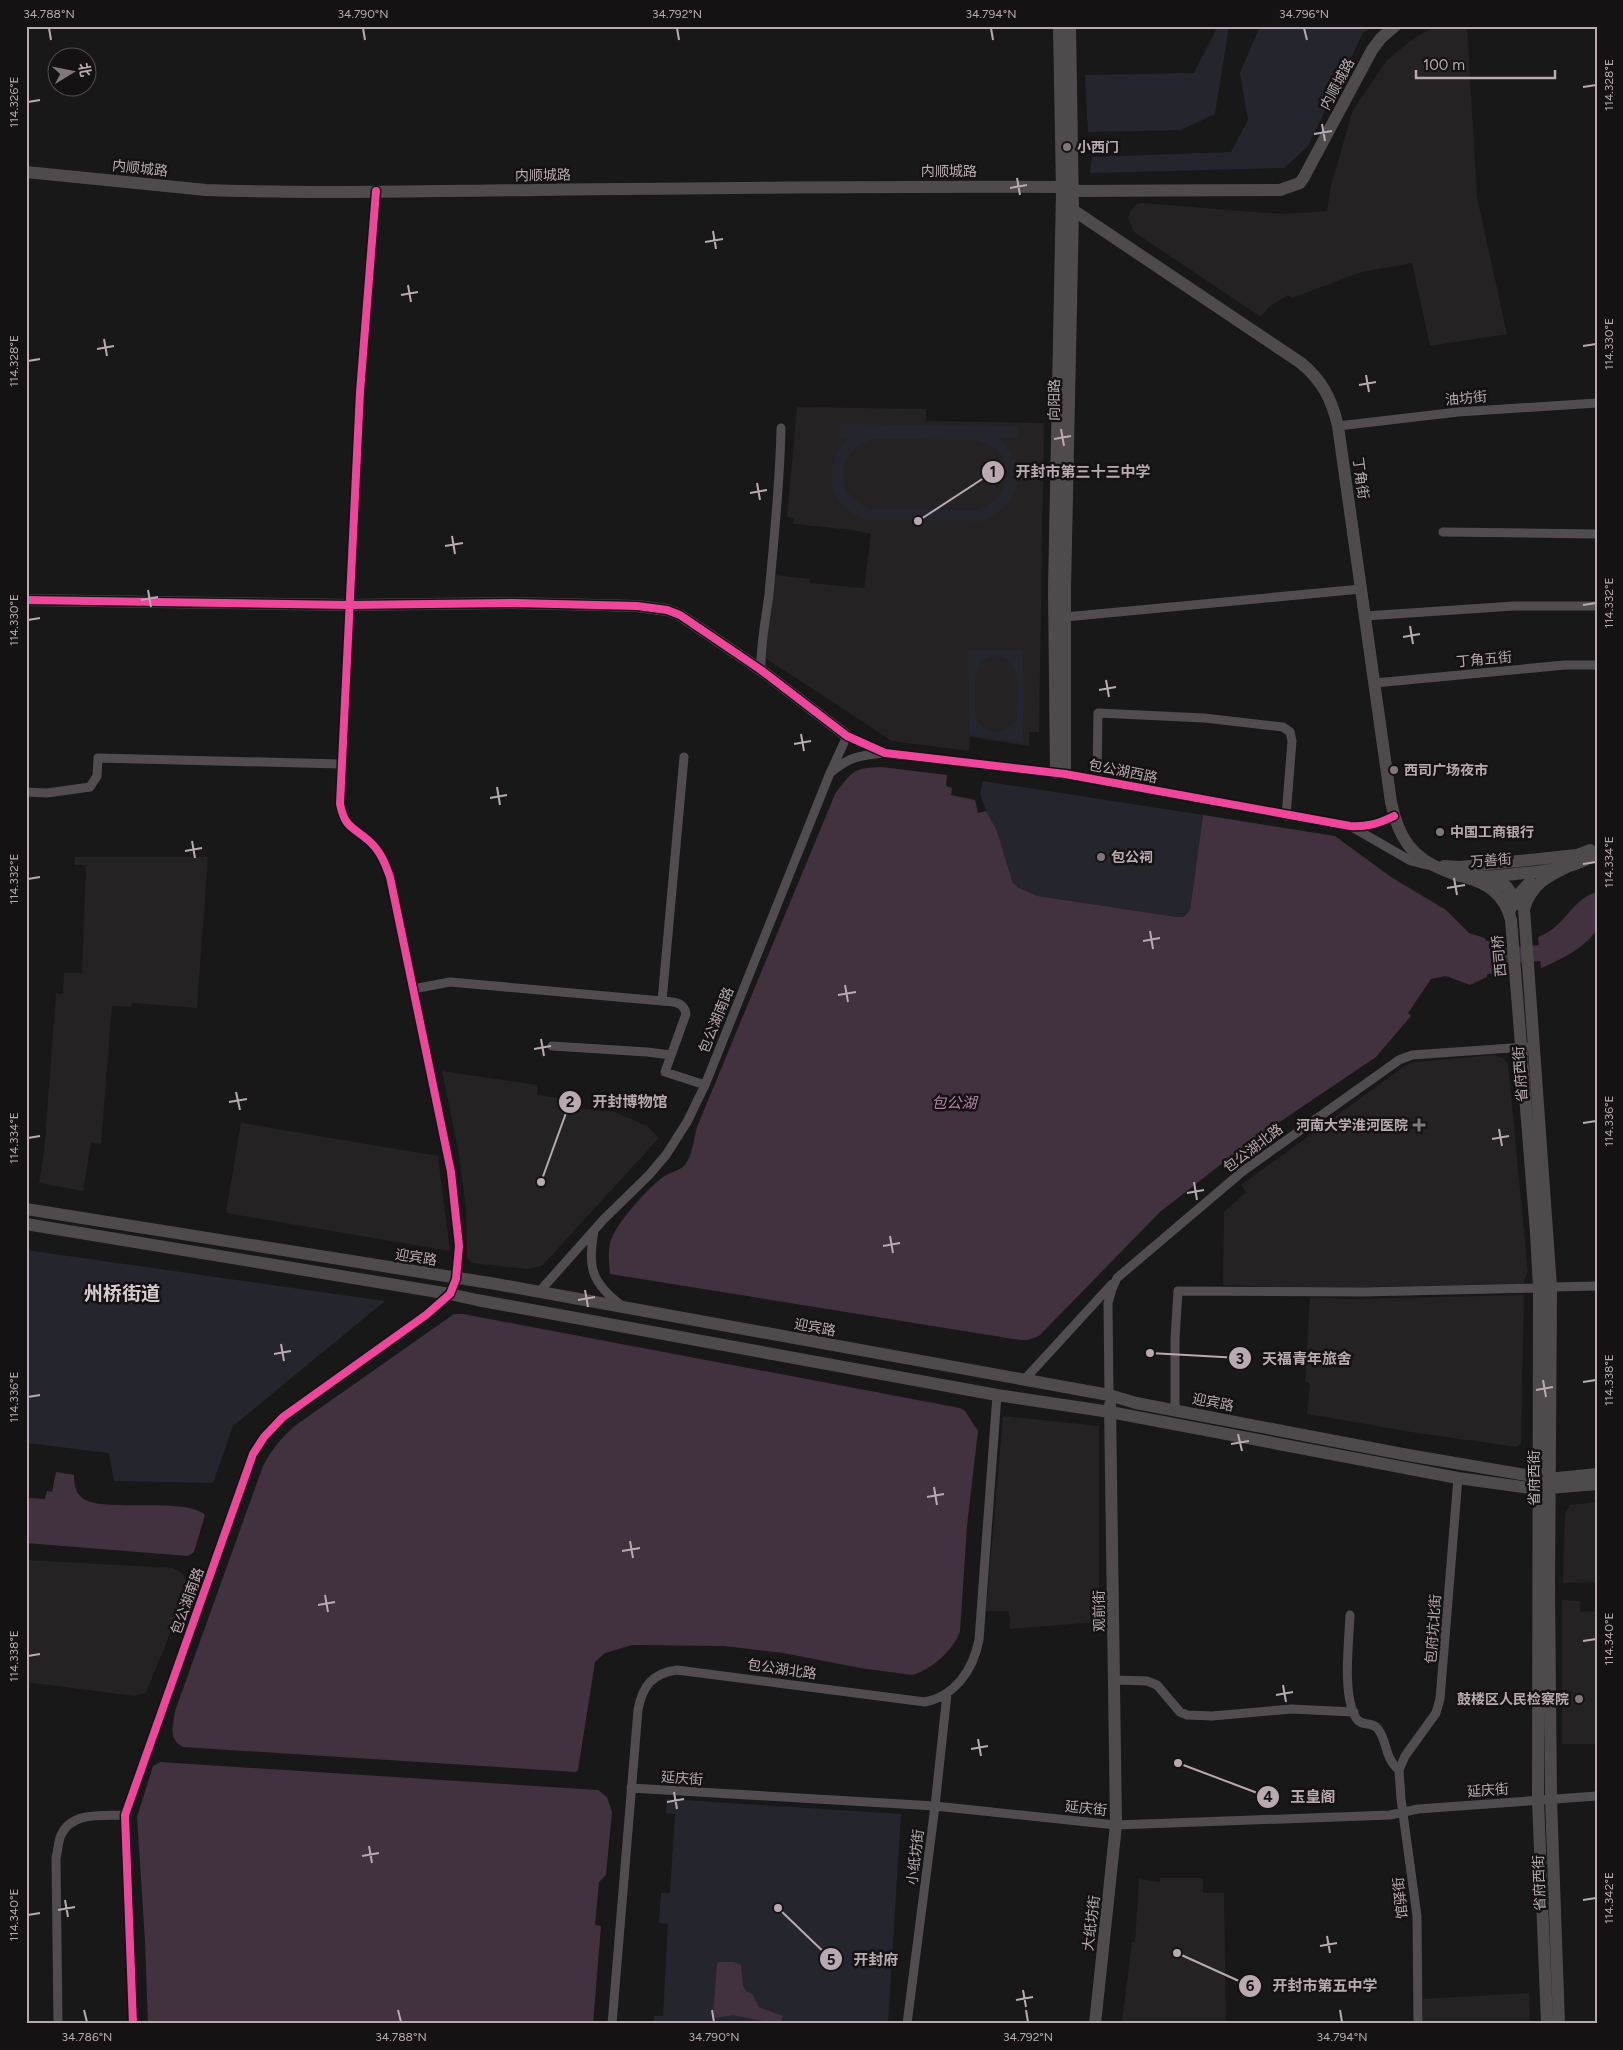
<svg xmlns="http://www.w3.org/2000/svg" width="1623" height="2050" font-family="Figtree,'Noto Sans SC',sans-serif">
	<rect width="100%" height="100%" fill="#181818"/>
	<path fill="#242222" d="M1437,26H1467L1477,197L1507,334L1430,346L1412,263L1361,272L1292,298L1288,295L1269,307L1261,317L1134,232L1128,218L1130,211L1137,204L1142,203L1282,214L1327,211L1331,185L1353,110L1387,60L1414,38Z
		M797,407L926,409V421L1044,423L1039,732H1029V746L970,737L969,751L892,741L765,658L774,575L810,579V583L864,588L871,534L852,530L794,524V518L787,517Z
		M75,857H208L197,1008L132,1003L131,1007L112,1006L101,1144L91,1143L83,1191L39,1183L44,1153L56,993L63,994L64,973H82L86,865H74Z
		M1495,1055L1503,1058L1508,1064L1528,1272L1523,1284L1309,1288L1223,1285L1224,1212L1246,1192L1241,1185L1406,1065L1414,1062Z
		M442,1071L538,1085L537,1095L566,1099V1107L615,1112L647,1126L659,1138L542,1266L527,1269L472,1263L467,1258L466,1209L459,1155Z
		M241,1123L438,1156L450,1251L226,1213Z
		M1524,1295L1521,1443L1517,1447L1417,1433L1307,1414L1310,1384L1305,1381L1310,1297L1348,1299Z
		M1003,1416L1099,1426V1622L1010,1629L1009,1611H986Z
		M1597,1502V1582L1563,1583L1565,1514L1570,1505Z
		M26,1560L173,1568L183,1574L188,1584V1589L146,1693L134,1696L26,1682Z
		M1562,1600L1580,1601V1612L1597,1611V1744H1562Z
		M1160,1878H1203V1893H1224L1226,2024H1118L1119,2021H1122L1132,1942H1135L1139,1879L1160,1882Z
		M1529,1993L1530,2024H1423V1999Z"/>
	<path fill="#25252e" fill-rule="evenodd" d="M1218,26H1229L1215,114L1181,130L1088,132L1085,75L1194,73Z
		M1260,26H1373L1363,33L1308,146L1284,168L1090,173L1092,157L1231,152L1248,120L1240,73Z
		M840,424L1018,426V438H999C1030,466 1021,509 981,521L868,520C829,509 819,467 848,439L840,438ZM872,439L977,440L997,449L1004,459L1007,470L1006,482L999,496L988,505L976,510L871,509C844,499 831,472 855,449C860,444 866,442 872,439Z
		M968,650L1023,651V743L969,735ZM998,656C1025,664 1017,697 1017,719C1004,735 988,738 976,718C976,697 968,658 998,656Z
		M983,781L1203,815L1190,910L1182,917H1177L1038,896L1019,888L1013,883L997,831L990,821L980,794Z
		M26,1250L385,1301L233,1426L213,1483L114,1481L109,1453L26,1443Z
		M667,1799L901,1814L888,2024H653L654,2016H663L668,1924L659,1923L661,1893H670L675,1814L666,1813Z"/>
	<path fill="#42313e" d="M881,767L947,775L946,786L952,788L951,795L975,800L978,813L986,811L997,831L1013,883L1019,888L1038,896L1177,917H1183L1190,910L1203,815L1335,836L1391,877L1446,910L1469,933L1485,938L1486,941H1496L1498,973L1487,974V977L1470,985L1446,976L1431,979L1408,1013L1411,1016L1376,1057L1247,1144L1160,1212L1039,1336L1028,1340H1020L610,1274C609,1264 608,1252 610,1243C615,1224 647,1189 663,1177C669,1173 677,1171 683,1167C692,1159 694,1138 697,1127L835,794C852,772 852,768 881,767Z
		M1597,892C1597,903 1599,916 1597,927C1594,943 1555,963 1541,968L1538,937C1565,928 1571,899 1597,892Z
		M454,1314H463L960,1408L965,1411L978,1431L967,1526L960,1631C955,1649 930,1671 912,1675L860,1668L783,1653L724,1646L632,1645L605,1653L595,1662L578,1770L576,1772L183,1747C168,1740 173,1725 175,1711L263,1466C271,1450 282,1437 296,1425Z
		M56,1472L74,1475C74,1483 75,1491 81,1497C99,1514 185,1496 205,1515L194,1552L188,1556L26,1543V1498L45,1499L47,1491L52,1492Z
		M160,1762L598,1790L607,1797L612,1812L606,1875L599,1882L595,1925L601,1926L593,2024H148L145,1941L137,1817L153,1766Z
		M719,1962H734L741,1965L743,1986L746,1991L752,1994L759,2007L783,2016L780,2023H772L733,2015L716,2018L713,2016L717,1963Z"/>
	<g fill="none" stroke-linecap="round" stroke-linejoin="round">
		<path stroke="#42313e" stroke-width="16" d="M1479,958L1553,952L1559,947"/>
		<path stroke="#514c4f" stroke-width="9" d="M1338,426L1458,412L1597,403
			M1443,532L1597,534
			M1365,616L1514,606H1597
			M1065,617L1361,589
			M761,670C760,645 766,619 769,594C774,538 780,484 781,428
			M1375,683L1565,665H1597
			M684,757L662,1001C672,1002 684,1001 686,1014L665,1072L705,1085
			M831,771L847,736L885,753L1065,774L1350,826C1367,827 1378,824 1394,816
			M1097,779L1098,713L1204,718L1283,727L1290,732L1292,741L1286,816
			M26,792L47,793L90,787L97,776L98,758L341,764
			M1352,827L1411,861L1427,865
			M413,989L450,982L662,1001
			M552,1046L647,1052L671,1055
			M594,1231C587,1268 592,1283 622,1306
			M1551,1287L1597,1286
			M539,1292L604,1219L649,1175L666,1155L687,1122L705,1085L830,773C849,757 860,755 885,753
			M1025,1379L1112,1284
			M1109,1395L1108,1303L1112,1289L1117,1278L1243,1171L1399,1060L1412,1055L1526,1047
			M1175,1410V1339L1178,1291L1363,1292L1539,1288
			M1350,1615C1349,1642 1342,1695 1356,1718C1361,1727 1373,1721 1378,1729C1388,1742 1384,1758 1399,1770
			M1115,1680L1147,1681L1157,1685L1180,1712L1187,1715L1212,1716L1291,1709L1354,1712
			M631,1788L935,1806L1116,1825L1390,1815L1418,1809L1597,1796
			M58,2024L56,1858C58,1851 58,1842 61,1835C72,1811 103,1816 125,1815
			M133,2024L125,1815L253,1454L264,1437L283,1417L426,1315L450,1294L456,1279L459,1246L451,1172L390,877C385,863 380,850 368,840C352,826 345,828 340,804L360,392L376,191
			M612,2024L638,1710C642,1687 652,1673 677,1670L925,1702C955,1696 973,1670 979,1640L997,1395
			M907,2024L935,1806L947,1694
			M1418,2024L1417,1916L1401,1799L1399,1770L1405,1756L1436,1713L1440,1699L1458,1478"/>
		<path stroke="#4f4b4d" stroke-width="12" d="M26,172L206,190C316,194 426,191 537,190C712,188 887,186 1062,187
			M1064,191L1280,190L1300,183L1304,177L1372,50L1381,38L1395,26
			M1073,210L1301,363C1322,380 1332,400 1338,426L1391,802C1398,836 1411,858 1444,870C1451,873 1459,877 1466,877C1485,878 1505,875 1524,873C1548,871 1577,868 1597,853
			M26,600L349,605L514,603L637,606L667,610L680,615L761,670L847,736
			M1056,773L1054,589L1062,191L1059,26
			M1065,774V589L1073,210L1070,26
			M1444,866L1460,867L1577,855L1590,850
			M1464,877C1488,883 1505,895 1511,920L1536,1233L1539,1288L1538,1800L1547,2024
			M1488,877L1507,887L1518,904
			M1509,912L1517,896L1530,882
			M26,1209L496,1284L1109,1395L1136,1403L1408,1455L1538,1477L1558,1478L1597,1474
			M26,1224L450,1294L477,1300L997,1395L1110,1412L1458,1478L1537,1489L1597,1484
			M1095,2024L1116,1825L1110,1405
			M1559,2024L1551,1799L1549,1588L1551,1287L1524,909C1531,884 1548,876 1569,866"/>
		<g stroke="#141212" stroke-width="11">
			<path id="cycleway" d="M26,600L349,605L514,603L637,606L667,610L680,615L761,670L847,736L885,753L1065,774L1350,826C1367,827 1378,824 1394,816
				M133,2024L125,1815L253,1454L264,1437L283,1417L426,1315L450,1294L456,1279L459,1246L451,1172L390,877C385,863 380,850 368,840C352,826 345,828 340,804L360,392L376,191"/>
		</g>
		<use href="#cycleway" stroke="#ed469a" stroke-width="8"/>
	</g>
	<path fill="none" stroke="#b9a9b1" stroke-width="2" d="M49,28L51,40M363,28L365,40M677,28L679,40M991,28L993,40M1304,28L1307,40M1583,87L1596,85M28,102L40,100M1322,124L1325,141M1314,134L1332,131M1017,178L1020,195M1010,188L1027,185M713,231L716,249M705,242L723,239M408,285L411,302M401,295L418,292M104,339L107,356M1583,346L1596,344M97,349L114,346M28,361L40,359M1366,375L1369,392M1359,385L1376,382M1061,429L1064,446M1054,439L1071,436M757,483L760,500M750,493L767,490M452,536L455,554M445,546L463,543M148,590L151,607M141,600L158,597M1583,605L1596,603M28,620L40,618M1410,626L1413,644M1403,637L1420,634M1106,680L1109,697M1099,690L1116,687M801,734L804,751M794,744L811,741M497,787L500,805M490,798L507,795M192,841L195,858M185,851L202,848M1583,864L1596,862M1454,878L1457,895M28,879L40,877M1447,888L1465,885M1150,931L1153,949M1143,941L1160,938M845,985L848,1002M838,995L856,992M541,1039L544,1056M534,1049L551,1046M236,1092L240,1110M229,1102L247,1099M1583,1123L1596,1121M1499,1129L1502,1146M28,1138L40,1136M1492,1139L1509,1136M1194,1182L1197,1200M1187,1193L1204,1190M890,1236L893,1253M883,1246L900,1243M585,1290L588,1307M578,1300L595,1297M281,1344L284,1361M274,1354L291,1351M1543,1380L1546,1397M1583,1382L1596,1380M1536,1390L1553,1387M28,1397L40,1395M1238,1434L1242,1451M1231,1444L1249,1441M934,1487L937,1505M927,1497L944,1494M630,1541L633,1558M622,1551L640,1548M325,1595L328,1612M318,1605L335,1602M1583,1641L1596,1639M28,1656L40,1654M1283,1685L1286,1702M1276,1695L1293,1692M978,1739L981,1756M971,1749L988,1746M674,1792L677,1809M667,1802L684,1799M369,1846L372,1863M362,1856L379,1853M65,1900L68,1917M1583,1900L1596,1898M58,1910L75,1907M28,1915L40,1913M1327,1936L1330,1953M1320,1946L1337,1943M1023,1990L1026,2007M1016,2000L1033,1997M84,2010L87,2022M398,2010L401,2022M712,2010L714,2022M1026,2010L1028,2022M1340,2010L1342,2022"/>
	<g fill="#81767b" stroke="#141212" stroke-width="2">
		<circle cx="1067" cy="147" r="5"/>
		<circle cx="1394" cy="770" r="5"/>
		<circle cx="1440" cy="832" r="5"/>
		<circle cx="1101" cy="857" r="5"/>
		<path d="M1416.5 1117.5h5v5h5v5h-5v5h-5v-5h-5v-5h5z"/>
		<circle cx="1579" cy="1699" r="5"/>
	</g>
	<g text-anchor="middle" stroke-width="5" stroke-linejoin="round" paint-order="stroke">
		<g font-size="14" fill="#b9a9b1" stroke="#141212">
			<text transform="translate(1337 84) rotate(-62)" y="5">内顺城路</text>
			<text transform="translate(140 168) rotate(6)" y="5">内顺城路</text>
			<text x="949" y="176">内顺城路</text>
			<text transform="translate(543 175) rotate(-1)" y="5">内顺城路</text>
			<text transform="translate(1466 398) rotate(-5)" y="5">油坊街</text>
			<text transform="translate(1054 400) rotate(-89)" y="5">向阳路</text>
			<text transform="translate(1361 478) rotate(82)" y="5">丁角街</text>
			<text transform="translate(1484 659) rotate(-5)" y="5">丁角五街</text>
			<text transform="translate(1123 771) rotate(11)" y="5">包公湖西路</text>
			<text transform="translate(1491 860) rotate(-4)" y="5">万善街</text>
			<text transform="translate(1499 956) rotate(-95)" y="5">西司桥</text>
			<text transform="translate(716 1020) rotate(-68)" y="5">包公湖南路</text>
			<text transform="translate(1520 1074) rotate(-94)" y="5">省府西街</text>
			<text transform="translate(1253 1148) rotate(-37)" y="5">包公湖北路</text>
			<text transform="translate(416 1257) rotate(9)" y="5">迎宾路</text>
			<text transform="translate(815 1327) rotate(10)" y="5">迎宾路</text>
			<text transform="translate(1213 1402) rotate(11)" y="5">迎宾路</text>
			<text transform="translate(1534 1478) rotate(-90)" y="5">省府西街</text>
			<text transform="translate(187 1601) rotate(-70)" y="5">包公湖南路</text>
			<text transform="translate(1099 1611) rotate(-91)" y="5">观前街</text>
			<text transform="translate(1433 1629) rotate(-86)" y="5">包府坑北街</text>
			<text transform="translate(782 1669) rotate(8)" y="5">包公湖北路</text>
			<text transform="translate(682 1778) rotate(4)" y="5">延庆街</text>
			<text transform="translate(1488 1790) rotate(-4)" y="5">延庆街</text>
			<text transform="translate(1086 1808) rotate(6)" y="5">延庆街</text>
			<text transform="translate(915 1857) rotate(-83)" y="5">小纸坊街</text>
			<text transform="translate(1539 1883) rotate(-92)" y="5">省府西街</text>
			<text transform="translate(1400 1898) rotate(-96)" y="5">馆驿街</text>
			<text transform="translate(1091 1923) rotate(-83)" y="5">大纸坊街</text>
		</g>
		<g font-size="14" font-weight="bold" fill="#b9a9b1" stroke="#141212" text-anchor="start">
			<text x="1077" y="152">小西门</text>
			<text x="1404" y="775">西司广场夜市</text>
			<text x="1450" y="837">中国工商银行</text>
			<text x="1111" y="862">包公祠</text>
			<text x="1408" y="1130" text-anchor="end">河南大学淮河医院</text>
			<text x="1569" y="1704" text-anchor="end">鼓楼区人民检察院</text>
		</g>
		<g font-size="15" font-style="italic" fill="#b381a5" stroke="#141212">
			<text x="954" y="1108">包公湖</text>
		</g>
		<g font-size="19" font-weight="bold" fill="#d5cacf" stroke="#141212">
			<text x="122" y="1300">州桥街道</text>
		</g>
	</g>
	<path fill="none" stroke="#b9a9b1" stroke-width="2" d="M918 521L993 472M541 1182L570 1102M1150 1353L1240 1358M1178 1763L1268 1797M778 1908L831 1959M1177 1953L1250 1986"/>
	<g fill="#b9a9b1" stroke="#141212" stroke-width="2">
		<circle cx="918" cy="521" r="5"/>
		<circle cx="541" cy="1182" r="5"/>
		<circle cx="1150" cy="1353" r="5"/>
		<circle cx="1178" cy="1763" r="5"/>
		<circle cx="778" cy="1908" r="5"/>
		<circle cx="1177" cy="1953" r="5"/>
		<circle cx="993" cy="472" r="12"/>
		<circle cx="570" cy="1102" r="12"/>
		<circle cx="1240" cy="1358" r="12"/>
		<circle cx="1268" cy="1797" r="12"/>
		<circle cx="831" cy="1959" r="12"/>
		<circle cx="1250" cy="1986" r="12"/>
	</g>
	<g font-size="15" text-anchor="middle" font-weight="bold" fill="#111">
		<text x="993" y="477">1</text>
		<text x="570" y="1107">2</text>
		<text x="1240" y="1364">3</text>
		<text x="1268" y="1802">4</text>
		<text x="831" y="1965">5</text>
		<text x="1250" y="1991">6</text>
	</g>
	<g font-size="15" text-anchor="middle" font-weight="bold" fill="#b9a9b1" stroke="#141212" stroke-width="5" stroke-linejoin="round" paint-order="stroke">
		<text x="1083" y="477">开封市第三十三中学</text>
		<text x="630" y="1107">开封博物馆</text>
		<text x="1307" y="1364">天福青年旅舍</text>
		<text x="1313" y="1802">玉皇阁</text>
		<text x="876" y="1965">开封府</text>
		<text x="1325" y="1991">开封市第五中学</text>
	</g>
	<rect width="1623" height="2050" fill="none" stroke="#141212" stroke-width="55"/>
	<g transform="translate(72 72) rotate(80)"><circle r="24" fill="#141212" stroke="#564e52"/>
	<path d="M0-4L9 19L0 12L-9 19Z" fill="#81767b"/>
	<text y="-8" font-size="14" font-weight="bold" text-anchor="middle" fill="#b9a9b1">北</text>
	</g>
	<path d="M1416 70v8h139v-8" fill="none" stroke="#b9a9b1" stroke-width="2.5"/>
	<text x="1423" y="70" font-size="15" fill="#b9a9b1" stroke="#141212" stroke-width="4" paint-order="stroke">100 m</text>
	<rect x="28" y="28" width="1568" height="1994" fill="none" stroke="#b9a9b1" stroke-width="2"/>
	<g font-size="12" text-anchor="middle" fill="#b9a9b1">
		<text x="49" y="18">34.788°N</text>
		<text x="363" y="18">34.790°N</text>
		<text x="677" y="18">34.792°N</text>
		<text x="991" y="18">34.794°N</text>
		<text x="1304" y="18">34.796°N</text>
		<text transform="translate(1609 85) rotate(-90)" y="4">114.328°E</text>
		<text transform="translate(14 102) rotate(-90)" y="4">114.326°E</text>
		<text transform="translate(1609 344) rotate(-90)" y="4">114.330°E</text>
		<text transform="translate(14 361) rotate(-90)" y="4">114.328°E</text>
		<text transform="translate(1609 603) rotate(-90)" y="4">114.332°E</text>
		<text transform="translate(14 620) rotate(-90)" y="4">114.330°E</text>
		<text transform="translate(1609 862) rotate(-90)" y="4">114.334°E</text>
		<text transform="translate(14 879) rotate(-90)" y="4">114.332°E</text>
		<text transform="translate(1609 1121) rotate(-90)" y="4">114.336°E</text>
		<text transform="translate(14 1138) rotate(-90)" y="4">114.334°E</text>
		<text transform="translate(1609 1380) rotate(-90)" y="4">114.338°E</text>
		<text transform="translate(14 1397) rotate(-90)" y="4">114.336°E</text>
		<text transform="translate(1609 1639) rotate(-90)" y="4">114.340°E</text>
		<text transform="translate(14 1656) rotate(-90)" y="4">114.338°E</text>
		<text transform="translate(1609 1898) rotate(-90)" y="4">114.342°E</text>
		<text transform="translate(14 1915) rotate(-90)" y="4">114.340°E</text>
		<text x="87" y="2041">34.786°N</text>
		<text x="401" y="2041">34.788°N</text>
		<text x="714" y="2041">34.790°N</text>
		<text x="1028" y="2041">34.792°N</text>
		<text x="1342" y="2041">34.794°N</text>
	</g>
</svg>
